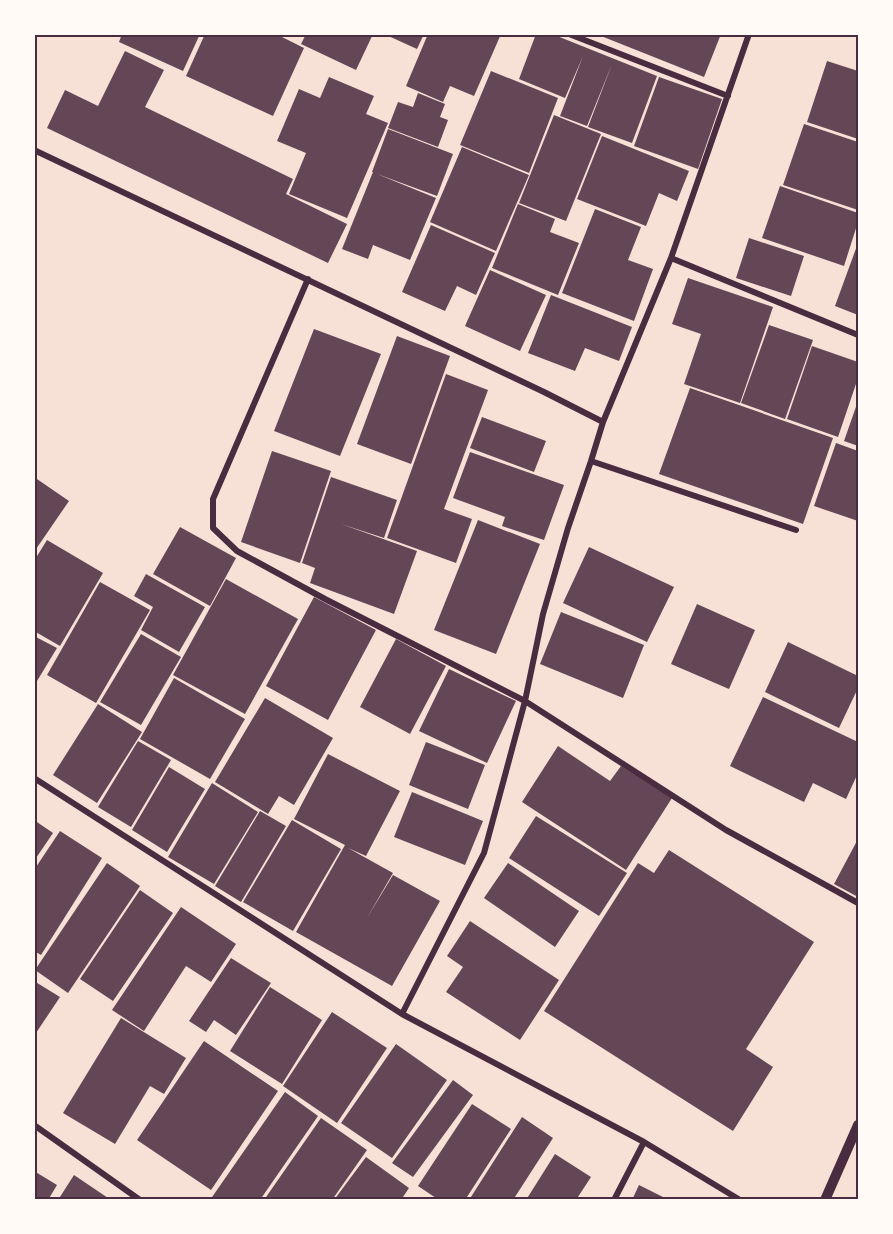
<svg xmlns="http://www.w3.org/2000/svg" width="893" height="1234" font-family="Poppins,sans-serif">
	<rect width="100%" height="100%" fill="#f7e1d7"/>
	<path fill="#644757" d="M122,34H200L183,71L119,42Z
		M205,34H276L304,48L273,116L186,76Z
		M306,34H373L356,70L301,44Z
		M384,34H424L417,49Z
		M428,34H501L474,96L450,86L443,102L406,86Z
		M536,34H552L657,76L632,143L588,127L612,64L587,126L560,116L583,56L565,98L519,79Z
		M596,34H721L704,77Z
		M125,51L164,70L145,107L293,179L286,194L347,224L328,263L47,128L65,90L98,106Z
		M827,61L858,71V139L807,122Z
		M491,71L558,98L529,173L460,145Z
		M329,77L374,96L366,114L388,123L347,218L289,194L306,153L277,141L299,89L320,98Z
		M659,77L722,99L698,169L634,146Z
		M418,93L445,104L440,117L448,120L438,147L388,128L398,102L413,107Z
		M554,115L601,134L566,221L519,203Z
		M804,124L858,142V210L783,185Z
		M388,129L453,154L437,196L377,174L436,198L410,260L373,245L368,259L342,249L373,172H372Z
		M602,136L689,171L677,201L659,193L646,226L577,199Z
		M462,147L529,175L496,251L430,222Z
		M780,186L858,213V222L844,266L762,238Z
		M518,204L555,219L550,232L579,243L558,295L492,268Z
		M595,209L641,227L628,260L653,269L634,321L562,293Z
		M431,225L495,253L476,295L457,286L445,311L402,292Z
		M749,238L804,256L791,296L736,278Z
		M858,243V315L835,306Z
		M490,270L546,295L520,351L465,326Z
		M688,278L773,307L740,403L684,384L701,334L672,324Z
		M551,295L632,327L619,361L585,348L575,371L528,353Z
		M769,325L813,340L785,419L741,403Z
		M314,329L381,354L340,456L274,431Z
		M397,336L450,356L411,464L357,444Z
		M812,346L858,362V378L838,437L787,419Z
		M446,374L488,390L444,509L472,519L456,563L387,538Z
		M690,388L833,438L803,524L659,474Z
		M858,401V446L844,441Z
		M482,417L546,441L534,472L470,448Z
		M836,443L858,451V521L814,506Z
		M272,451L331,471L300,563L241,542Z
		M470,452L564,485L544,540L502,526L505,517L453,498Z
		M34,477L69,501L34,552Z
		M331,477L397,500L384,538L341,524L417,551L394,614L310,583L315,568L302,563Z
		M478,520L540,544L496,654L434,630Z
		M180,527L236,558L210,606L153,574Z
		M47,540L103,573L60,646L34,631V561Z
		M589,547L674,587L647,642L563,603Z
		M146,574L205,607L179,652L141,630L153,607L134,596Z
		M226,579L298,619L245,714L173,675Z
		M100,582L150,610L96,703L47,675Z
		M314,597L376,630L328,720L266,686Z
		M697,604L755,630L729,689L671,664Z
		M561,612L644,645L623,698L540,664Z
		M141,634L181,657L141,725L100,702Z
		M34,636L57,648L34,686Z
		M396,639L446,666L410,734L360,707Z
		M788,642L858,676V688L839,728L765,692Z
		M449,669L516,701L487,763L419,731Z
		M174,678L245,719L210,779L140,739Z
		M763,697L858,742V773L846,799L813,783L804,802L730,766Z
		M265,698L333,738L294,805L279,796L268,814L215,782Z
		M98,704L142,732L97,803L53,775Z
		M138,741L171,760L131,827L98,807Z
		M426,742L485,765L468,809L409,785Z
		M558,746L610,781L621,766L672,798L626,870L522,802Z
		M328,754L400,791L366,856L348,848L393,873L367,918L393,875L440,901L392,986L296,932L345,845L294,819Z
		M169,767L205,789L167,852L132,830Z
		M212,783L258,812L214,884L168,857Z
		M412,792L483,821L465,865L394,837Z
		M260,811L286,826L241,902L215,886Z
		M536,816L627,873L599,916L509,858Z
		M34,820L53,833L34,861Z
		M292,820L341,849L293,931L243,902Z
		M60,831L102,858L41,955L34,951V870Z
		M858,839V897L834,884Z
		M669,850L814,942L746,1049L773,1067L733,1131L544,1011L638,863L654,873Z
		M107,863L140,886L68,993L35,970Z
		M508,863L579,911L555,947L484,898Z
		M140,890L173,913L113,1001L80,979Z
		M181,907L236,944L211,982L186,966L144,1031L112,1010Z
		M470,921L559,980L520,1040L446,992L463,967L447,956Z
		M231,958L271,983L236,1035L214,1020L206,1032L189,1021Z
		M34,981L60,997L34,1036Z
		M270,987L322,1020L282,1084L230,1051Z
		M332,1012L387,1048L337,1123L283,1086Z
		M121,1018L186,1058L164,1094L150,1086L115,1144L63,1113Z
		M204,1041L278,1091L211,1190L137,1140Z
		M396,1044L447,1080L392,1158L341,1123Z
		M453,1080L473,1095L413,1177L392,1163Z
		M285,1092L318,1116L260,1200H210Z
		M472,1104L511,1129L465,1200H439L418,1186Z
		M522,1117L553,1138L513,1200H469Z
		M321,1118L367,1150L332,1200H264Z
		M555,1154L591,1177L576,1200H526Z
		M366,1157L409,1188L401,1200H334Z
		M34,1171L57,1185L48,1200H34Z
		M74,1175L111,1200H58Z
		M639,1185L669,1200H632Z"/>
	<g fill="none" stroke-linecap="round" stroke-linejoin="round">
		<path stroke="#4a2c40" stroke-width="6" d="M569,34L728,96
			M34,150L544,392L603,422
			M671,258L858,335
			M308,279L213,499V528L237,551L325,599L525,701L726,830L858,903
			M591,461L796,530
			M34,778L402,1014L644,1142L740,1200
			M402,1014L484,853L525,701L543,614L568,528L591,461L603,422L671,258L749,34
			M34,1125L140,1200
			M614,1200L644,1142"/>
		<path stroke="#4a2c40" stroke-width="10" d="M825,1200L858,1125"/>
	</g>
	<rect width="893" height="1234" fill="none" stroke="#fffaf5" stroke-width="72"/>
	<rect x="36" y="36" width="821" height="1162" fill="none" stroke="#4a2c40" stroke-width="2"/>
</svg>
